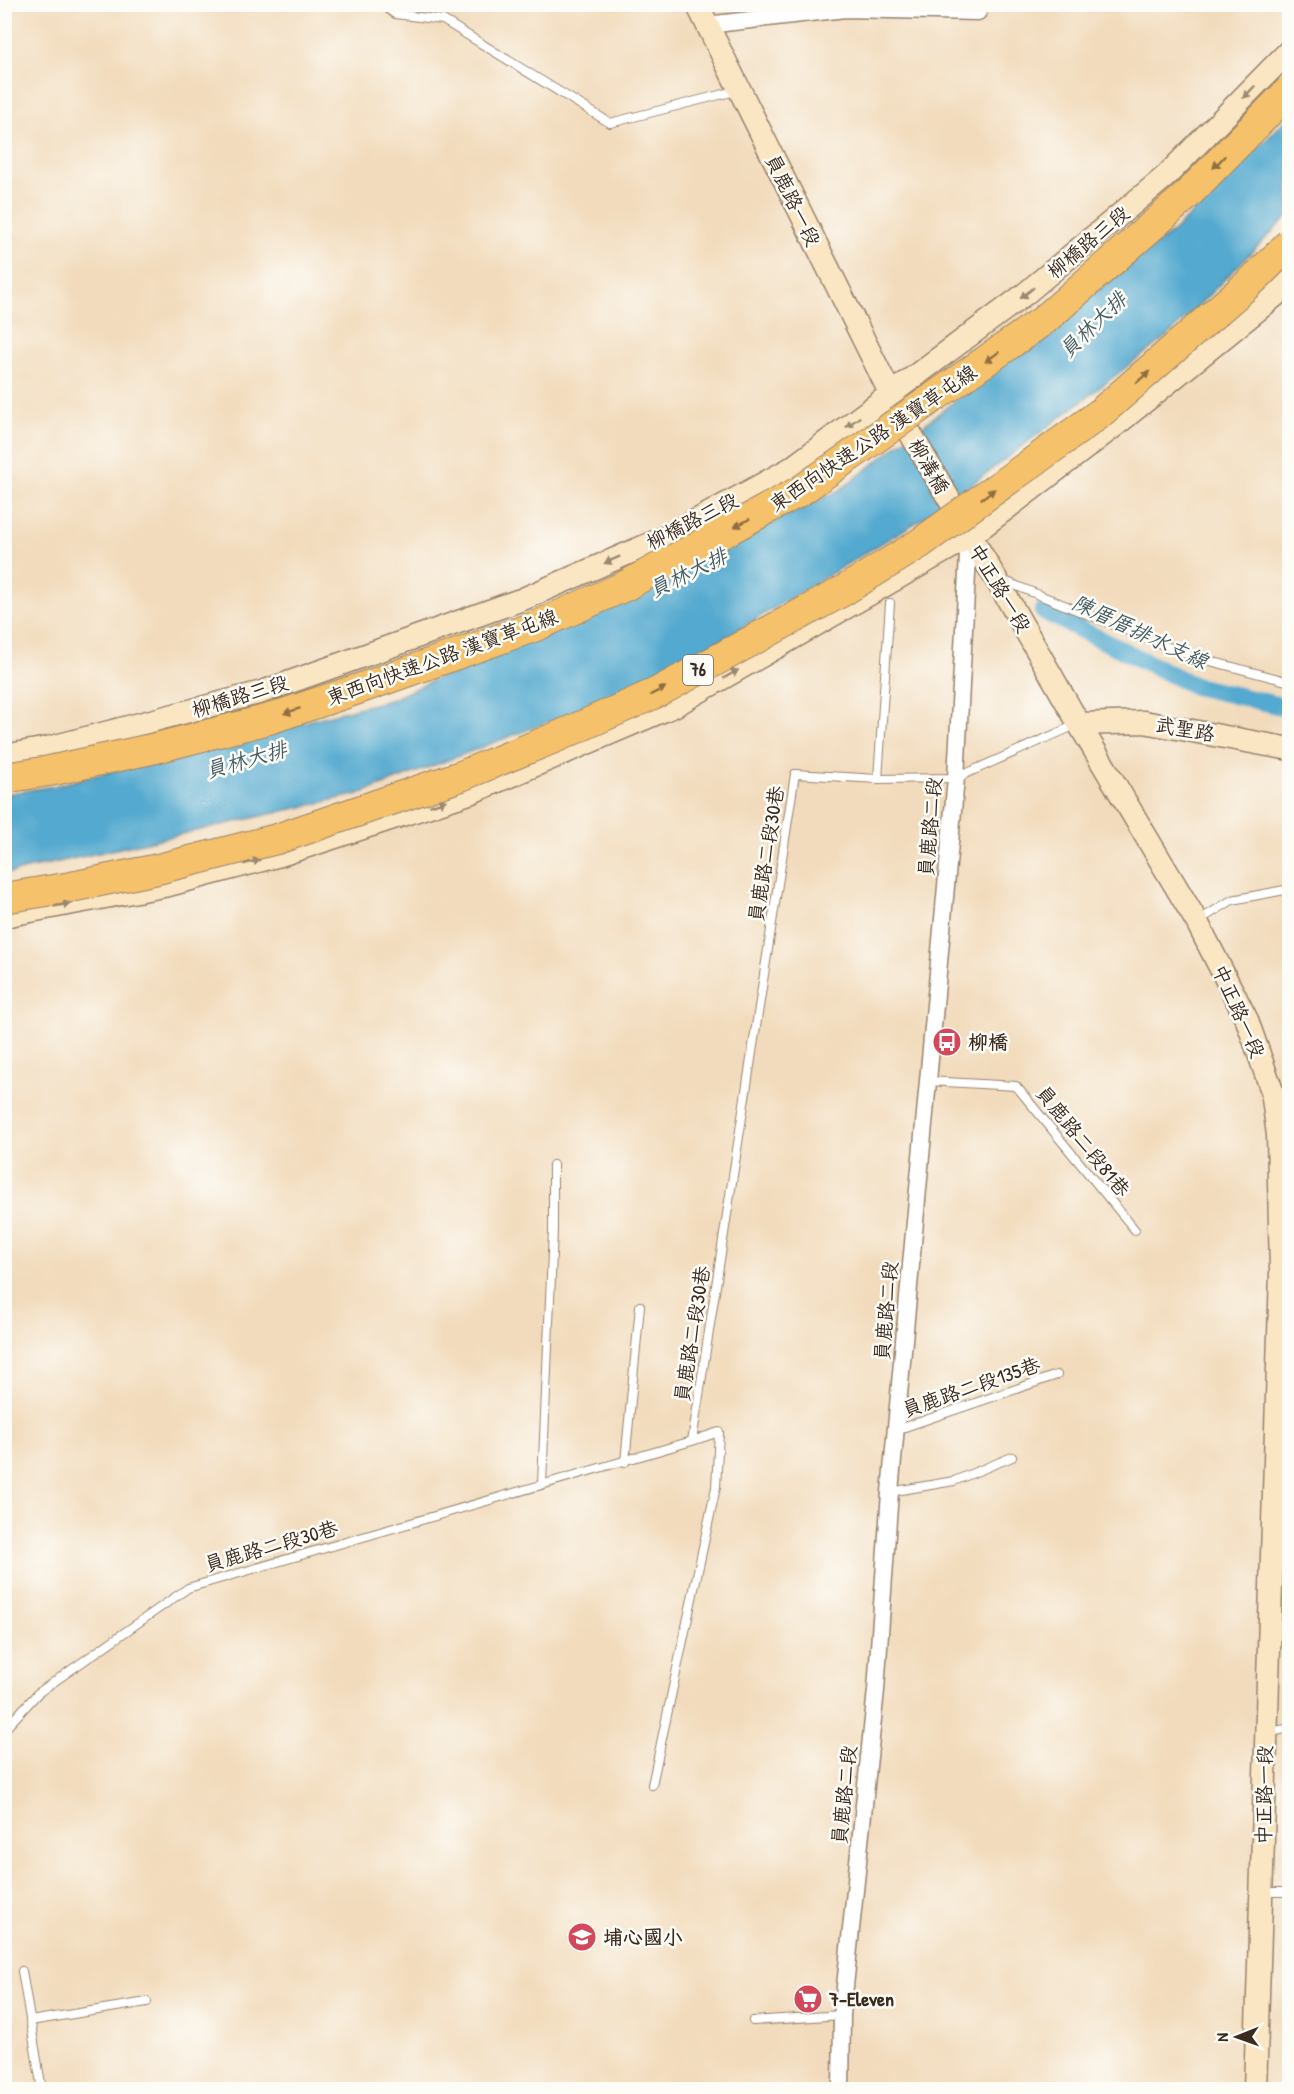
<svg xmlns="http://www.w3.org/2000/svg" width="1294" height="2094" font-family="'Patrick Hand','LXGW WenKai TC',sans-serif">
	<rect width="100%" height="100%" fill="#fdfcf7"/>
	<filter id="ink" filterUnits="userSpaceOnUse"><feTurbulence type="fractalNoise" baseFrequency=".0167" numOctaves="2"/><feDisplacementMap in="SourceGraphic" scale="12" xChannelSelector="R" yChannelSelector="G"/><feConvolveMatrix kernelMatrix="1 2 1 2 8 2 1 2 1" color-interpolation-filters="sRGB"/></filter>
	<filter id="wash" filterUnits="userSpaceOnUse"><feTurbulence type="fractalNoise" baseFrequency=".008" numOctaves="4" result="noise"/><feDisplacementMap in="SourceGraphic" scale="24" xChannelSelector="R" yChannelSelector="G"/><feGaussianBlur stdDeviation="1.35" result="paint"/><feColorMatrix in="noise" values="0 0 0 0 0 0 0 0 0 0 0 0 0 0 0 0 0 1.4 0 .05"/><feComposite in="paint" operator="in"/></filter>
	<g filter="url(#wash)">
		<rect width="100%" height="100%" fill="#f2dbbc"/>
		<path fill="#53a9cf" stroke="#476a76" stroke-width="1.5" d="M1289,117V215L1169,335L942,507L648,684L359,794L5,874V794L54,786L393,699L840,490L1174,231Z"/>
		<g fill="none" stroke-linecap="round" stroke-linejoin="round">
			<path stroke="#53a9cf" stroke-width="18" d="M1043,611L1195,686L1290,708"/>
		</g>
	</g>
	<g filter="url(#ink)">
		<g fill="none" stroke-linecap="round" stroke-linejoin="round">
			<g stroke="#96826d" stroke-width="10">
				<path id="lane" d="M381,4L395,14L443,20L610,123L739,90
					M1002,580L1191,656L1290,682
					M878,779L890,603
					M1198,921L1232,900L1290,889
					M928,1081L1016,1086L1135,1230
					M896,1430L1057,1375
					M625,1462L640,1306
					M542,1484L553,1230V1165
					M890,1492L954,1481L1012,1457
					M4,1730L38,1693L188,1588L692,1441L795,774L878,779L956,778L1078,724
					M1266,1733L1290,1728
					M652,1785L716,1487L719,1432L692,1441
					M1263,1892H1290
					M22,1971L42,2090
					M30,2021L147,2002
					M753,2021L842,2015"/>
			</g>
			<g stroke="#96826d" stroke-width="19">
				<path id="street" d="M707,25L845,9L978,12
					M841,2090L842,2015L876,1690L890,1492L956,778L969,537"/>
			</g>
			<g stroke="#96826d" stroke-width="25">
				<path id="secondary" d="M697,4L909,431L1006,596L1079,724L1197,922L1247,1020L1272,1091L1278,1135L1281,1272L1255,2090
					M1079,724L1144,722L1290,749
					M4,756L48,748L262,692L523,599L668,536L790,469L1025,294L1166,176L1290,50
					M4,916L169,885L277,856L472,792L674,706L969,537L1117,424L1276,295L1290,281"/>
			</g>
			<use href="#lane" stroke="#fff" stroke-width="8"/>
			<use href="#street" stroke="#fff" stroke-width="16"/>
			<use href="#secondary" stroke="#fbe6c4" stroke-width="22"/>
			<g stroke="#96826d" stroke-width="32" stroke-linecap="butt">
				<path id="highway-bridge" d="M4,778L49,771L156,748L269,719L358,689L536,626L625,586L800,491L1044,320L1185,197L1290,90
					M4,898L71,887L158,869L277,839L461,776L559,736L658,692L843,591L919,544L1098,415L1255,278L1290,243"/>
			</g>
			<use href="#highway-bridge" stroke="#f5c16b" stroke-width="30"/>
		</g>
		<defs><path id="oneway-solid" d="M-6-.8H1V-3.2L6.5 0L1 3.2V.8H-6Z" transform="scale(1.5)"/></defs>
		<g fill="#9b8871">
			<use href="#oneway-solid" transform="translate(1249 92) rotate(134)"/>
			<use href="#oneway-solid" transform="translate(1027 293) rotate(141)"/>
			<use href="#oneway-solid" transform="translate(853 422) rotate(144)"/>
			<use href="#oneway-solid" transform="translate(612 560) rotate(156)"/>
			<use href="#oneway-solid" transform="translate(731 674) rotate(-30)"/>
			<use href="#oneway-solid" transform="translate(438 803) rotate(-18)"/>
			<use href="#oneway-solid" transform="translate(252 862) rotate(-15)"/>
			<use href="#oneway-solid" transform="translate(62 905) rotate(-10)"/>
		</g>
		<g fill="#8f6e41">
			<use href="#oneway-solid" transform="translate(1219 162) rotate(134)"/>
			<use href="#oneway-solid" transform="translate(992 357) rotate(144)"/>
			<use href="#oneway-solid" transform="translate(1143 377) rotate(-41)"/>
			<use href="#oneway-solid" transform="translate(988 494) rotate(-36)"/>
			<use href="#oneway-solid" transform="translate(742 523) rotate(152)"/>
			<use href="#oneway-solid" transform="translate(658 691) rotate(-27)"/>
			<use href="#oneway-solid" transform="translate(292 711) rotate(162)"/>
		</g>
	</g>
	<defs>
		<g id="bus-disc" transform="scale(1.5)"><circle r="9.5" fill="#d1495b" stroke="#fdfcf7"/><path d="M-5-6H5V4H4V6H2V4H-2V6H-4V4H-5ZM-3.5-4V0h7V-4ZM-3.5 1.2v1.5H-2V1.2ZM2 1.2v1.5H3.5V1.2Z" fill="#fff"/></g>
		<g id="school-disc" transform="scale(1.5)"><circle r="9.5" fill="#d1495b" stroke="#fdfcf7"/><path d="M0-5L7-2L0 1L-7-2ZM-4 1L0 2.5L4 1V4Q0 6-4 4Z" fill="#fff"/></g>
		<g id="supermarket-disc" transform="scale(1.5)"><circle r="9.5" fill="#d1495b" stroke="#fdfcf7"/><path d="M-6-5.5h2.5l.6 2H6L4.5 2H-2.5L-4.4-4H-6ZM-1.5 3.2a1.3 1.3 0 1 0 .1 0ZM3 3.2a1.3 1.3 0 1 0 .1 0Z" fill="#fff"/></g>
	</defs>
	<g fill-rule="evenodd">
		<use href="#bus-disc" x="947" y="1042"/>
		<use href="#school-disc" x="582" y="1937"/>
		<use href="#supermarket-disc" x="808" y="1999"/>
	</g>
	<g text-anchor="middle" stroke-width="5" stroke-linejoin="round" paint-order="stroke">
		<rect fill="#fdfcf7" stroke="#75695f" stroke-width="1.5" x="683" y="655" width="30" height="30" rx="4.5"/>
		<g font-size="18" font-weight="bold" fill="#3b2a1e">
			<text x="698" y="676">76</text>
		</g>
		<g font-size="20" fill="#3b2a1e" stroke="#fdfcf7">
			<text transform="translate(793 200) rotate(64)" y="7">員鹿路一段</text>
			<text transform="translate(1088 242) rotate(-40)" y="7">柳橋路三段</text>
			<text transform="translate(873 438) rotate(-34)" y="7">東西向快速公路 漢寶草屯線</text>
			<text transform="translate(929 466) rotate(60)" y="7">柳溝橋</text>
			<text transform="translate(692 521) rotate(-27)" y="7">柳橋路三段</text>
			<text transform="translate(1000 588) rotate(59)" y="7">中正路一段</text>
			<text transform="translate(442 657) rotate(-20)" y="7">東西向快速公路 漢寶草屯線</text>
			<text transform="translate(240 696) rotate(-17)" y="7">柳橋路三段</text>
			<text transform="translate(1185 729) rotate(10)" y="7">武聖路</text>
			<text transform="translate(930 827) rotate(-85)" y="7">員鹿路二段</text>
			<text transform="translate(766 854) rotate(-81)" y="7">員鹿路二段30巷</text>
			<text transform="translate(1239 1011) rotate(66)" y="7">中正路一段</text>
			<text transform="translate(1083 1141) rotate(51)" y="7">員鹿路二段81巷</text>
			<text transform="translate(886 1311) rotate(-85)" y="7">員鹿路二段</text>
			<text transform="translate(692 1334) rotate(-81)" y="7">員鹿路二段30巷</text>
			<text transform="translate(971 1387) rotate(-19)" y="7">員鹿路二段135巷</text>
			<text transform="translate(271 1546) rotate(-16)" y="7">員鹿路二段30巷</text>
			<text transform="translate(844 1795) rotate(-84)" y="7">員鹿路二段</text>
			<text transform="translate(1264 1795) rotate(-89)" y="7">中正路一段</text>
		</g>
		<g font-size="20" font-weight="bold" fill="#3b2a1e" stroke="#fdfcf7" text-anchor="start">
			<text x="968" y="1049">柳橋</text>
			<text x="603" y="1944">埔心國小</text>
			<text x="829" y="2006">7-Eleven</text>
		</g>
		<g font-size="21" font-style="italic" fill="#455d65" stroke="#fdfcf7">
			<text transform="translate(1093 325) rotate(-44)" y="7">員林大排</text>
			<text transform="translate(688 573) rotate(-26)" y="7">員林大排</text>
			<text transform="translate(1140 632) rotate(25)" y="7">陳厝厝排水支線</text>
			<text transform="translate(246 760) rotate(-16)" y="7">員林大排</text>
		</g>
	</g>
	<rect width="1294" height="2094" fill="none" stroke="#fdfcf7" stroke-width="24"/>
	<g transform="translate(1237 2037) rotate(269)" stroke="#fdfcf7" stroke-width="4.5" paint-order="stroke">
	<path d="M0-4.5L10 22L0 15L-10 22Z" fill="#3b2a1e"/>
	<text y="-9" font-size="16" font-weight="bold" text-anchor="middle" fill="#3b2a1e">N</text>
	</g>
</svg>
